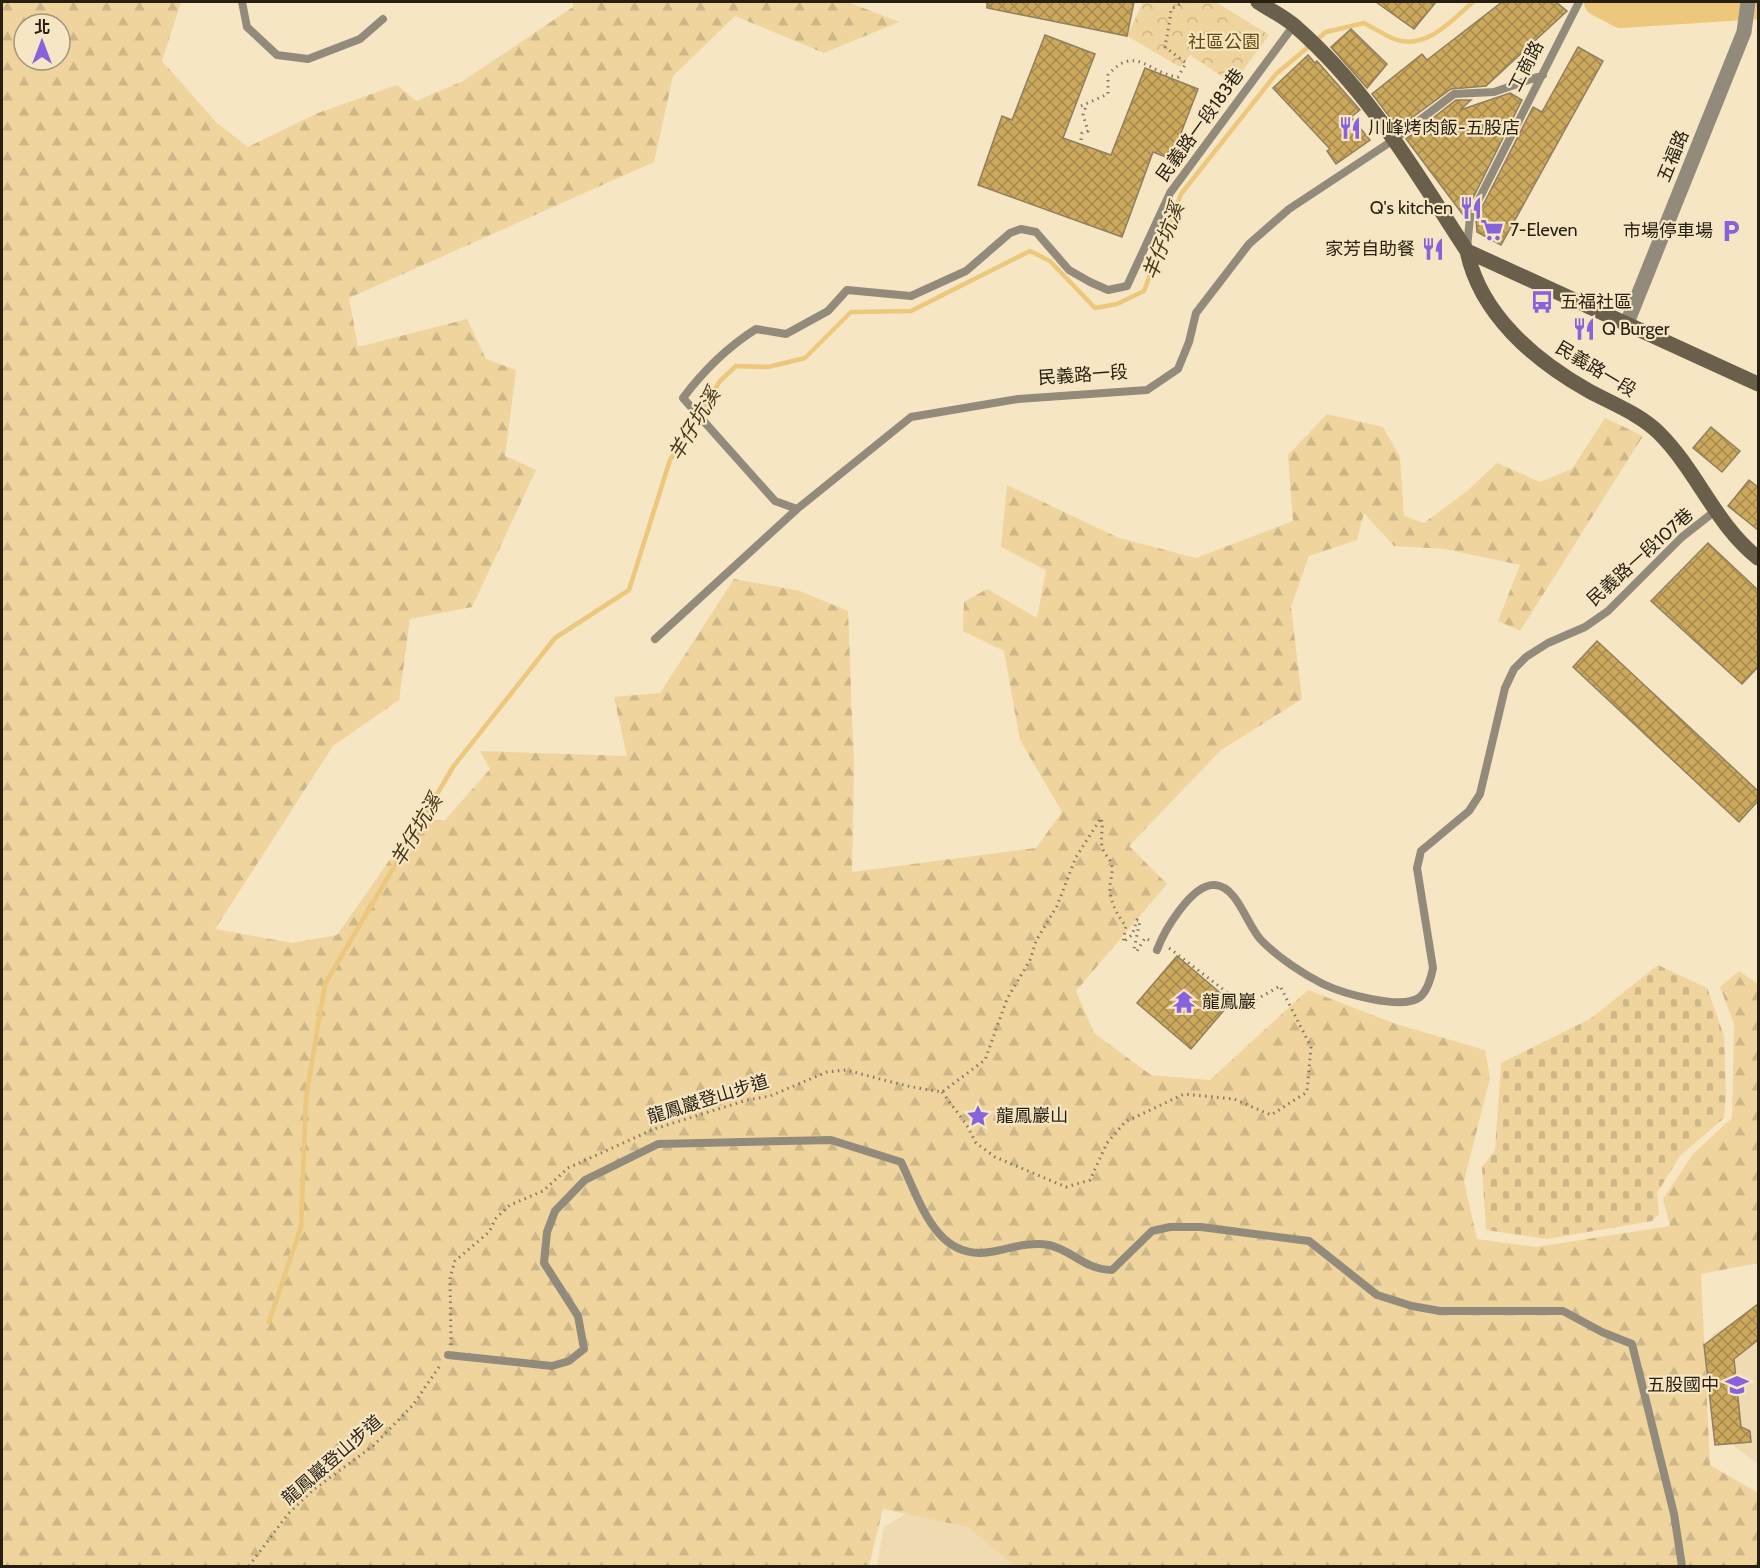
<svg xmlns="http://www.w3.org/2000/svg" width="1760" height="1568" font-family="Cabin,'Noto Sans TC',sans-serif">
	<defs>
		<pattern id="forest-firs" width="22" height="20" patternUnits="userSpaceOnUse" patternTransform="scale(1.5)"><rect width="22" height="20" fill="#efd49e"/><path d="M5 1l3.5 6h-7zM16 11l3.5 6h-7z" fill="#cdb687"/></pattern>
		<pattern id="cemetery-stones" width="16" height="16" patternUnits="userSpaceOnUse" patternTransform="scale(1.5)"><rect width="16" height="16" fill="#efd49e"/><path d="M2 7V4a2 2 0 0 1 4 0v3zM10 15v-3a2 2 0 0 1 4 0v3z" fill="#cdb687"/></pattern>
		<pattern id="park-crowns" width="20" height="18" patternUnits="userSpaceOnUse" patternTransform="scale(1.5)"><rect width="20" height="18" fill="#efd49e"/><path d="M2 6a3 3 0 1 1 6 0M12 15a3 3 0 1 1 6 0" fill="none" stroke="#cdb687"/></pattern>
		<pattern id="building-cross-hatch" width="8" height="8" patternUnits="userSpaceOnUse" patternTransform="scale(1.5)"><rect width="8" height="8" fill="#cda95e"/><path d="M0 0l8 8M0 8l8-8" fill="none" stroke="#a6894c"/></pattern>
	</defs>
	<rect width="100%" height="100%" fill="#f7e6c3"/>
	<path fill="#efdab1" d="M1758,1305V1464L1720,1435L1712,1335Z
		M932,1507L1066,1566H877L884,1527L912,1510Z"/>
	<path fill="url(#forest-firs)" fill-rule="evenodd" d="M2,2H181L162,61L217,123L248,147L318,113L397,85L416,101L463,81L573,7V2H848L899,22L824,53L735,16L673,76L654,162L349,298L358,347L467,319L486,359L516,370L505,456L536,470L472,607L410,619L399,700L333,746L215,929L292,943L337,935L417,821L445,820L490,769L480,751L627,756L614,697L660,693L734,579L800,591L848,611L854,766L852,872L1036,848L1062,812L1020,740L1004,651L963,631L964,602L987,589L1037,618L1046,570L1001,547L1007,485L1119,538L1196,558L1293,521L1288,455L1327,414L1383,427L1400,457L1404,516L1424,523L1466,492L1497,463L1540,482L1572,469L1605,418L1643,436L1520,631L1498,621L1520,565L1445,549L1394,546L1364,513L1357,540L1309,556L1291,607L1302,699L1221,750L1129,846L1167,884L1076,991L1094,1033L1151,1075L1210,1080L1308,990L1396,1024L1485,1050L1490,1078L1464,1181L1477,1239L1536,1247L1670,1226L1663,1199L1693,1154L1732,1118L1734,1024L1720,987L1739,971L1758,984V1263L1701,1274L1710,1465L1758,1493V1566H1015L968,1527L883,1509L869,1566H2ZM24,24H60V60H24Z"/>
	<path fill="url(#cemetery-stones)" d="M1658,965L1707,988L1724,1036L1726,1097L1724,1118L1680,1156L1657,1193L1659,1214L1652,1221L1547,1239L1486,1230L1482,1167L1495,1150L1501,1063L1590,1019Z"/>
	<path fill="url(#park-crowns)" d="M1143,2H1216L1269,35L1233,84L1190,55L1180,67L1127,36Z"/>
	<g fill="none" stroke-linecap="round" stroke-linejoin="round">
		<path stroke="#ecc77c" stroke-width="4.5" d="M269,1322L301,1227L306,1098L325,984L453,767L555,638L629,590L670,460L720,381L736,366L768,367L805,358L851,312L911,311L1030,251L1050,261L1095,308L1117,304L1144,291L1181,194L1276,74L1326,32L1364,23C1374,28 1384,35 1394,39C1426,51 1452,20 1473,2"/>
		<path stroke="#ecc77c" stroke-width="28" d="M1598,2L1621,14L1758,5"/>
	</g>
	<path fill="url(#building-cross-hatch)" stroke="#8f7f5f" stroke-width="1.5" d="M987,2H1134L1127,36L987,8Z
		M1376,2H1436L1414,29Z
		M1502,2H1556L1567,11L1486,86L1451,89L1398,128L1372,94L1422,54L1427,60Z
		M1351,29L1387,64L1367,88L1331,47Z
		M1045,35L1095,54L1063,138L1111,155L1145,68L1198,89L1171,159L1153,152L1122,237L978,185L1002,116L1012,120Z
		M1578,47L1603,61L1501,245L1477,232L1476,219L1533,107L1542,112Z
		M1308,55L1315,63L1317,61L1360,110L1351,117L1370,140L1336,164L1327,151L1330,149L1273,88Z
		M1510,93L1522,100L1464,216L1406,139L1456,100H1471L1460,110Z
		M1711,427L1740,451L1722,472L1693,448Z
		M1749,480L1758,487V530L1728,506Z
		M1708,543L1758,590V667L1742,684L1651,601Z
		M1597,641L1758,791V801L1739,822L1573,667Z
		M1177,956L1231,1002L1191,1049L1137,1003Z
		M1758,1304V1340L1734,1359L1741,1427L1750,1431L1751,1442L1715,1445L1704,1345Z"/>
	<g fill="none" stroke-linecap="round" stroke-linejoin="round">
		<path stroke="#857962" stroke-width="3" stroke-dasharray="1.5 4.5" stroke-linecap="butt" d="M1081,106L1108,94V75C1136,43 1149,74 1178,77L1186,63L1165,47C1167,34 1170,23 1171,9L1184,2
			M1081,140L1082,133L1088,131L1083,115L1086,106
			M942,1092L966,1124L976,1143L995,1157L1066,1187L1090,1180L1107,1143L1125,1122L1184,1094L1234,1099L1271,1115L1307,1092L1311,1047L1280,986L1245,1006L1169,948
			M451,1345L450,1277L455,1261L489,1232L496,1218L510,1205L543,1191L568,1168L654,1129L747,1100L770,1096L827,1072L846,1070L907,1086L942,1092L985,1060L1007,999L1030,960L1036,941L1057,906L1076,857L1101,818C1104,829 1100,836 1102,846C1103,854 1111,858 1112,867C1113,875 1109,883 1110,891C1111,903 1118,917 1126,926L1123,942L1132,935L1137,920L1140,921L1134,949L1137,951L1145,938L1149,940
			M249,1566L288,1514L313,1490L373,1446L413,1405L441,1364"/>
		<path stroke="#928b7c" stroke-width="8" d="M242,2L247,27L277,55L308,59L360,39L383,19
			M1467,248L1470,217L1579,2
			M797,509L775,501L683,398C704,370 726,348 756,329L786,334L828,311L847,290L911,296L966,271L1010,233L1021,229L1036,232L1069,270L1090,282L1108,290L1127,286L1170,193L1294,25
			M655,639L797,509L911,417L1018,399L1147,390L1178,369L1189,342L1196,313L1249,244L1289,209L1395,139L1454,94L1494,92L1543,75
			M1157,950C1164,931 1192,883 1215,885C1239,887 1247,928 1263,942C1279,958 1303,974 1323,984C1342,993 1402,1011 1420,997C1428,990 1431,978 1433,968L1417,868L1421,851L1469,811L1480,794L1505,688L1514,669L1526,657L1548,643L1585,627L1608,611L1682,537L1715,511
			M448,1355L552,1366L569,1361L584,1349L578,1316L544,1263L547,1232L555,1211L585,1180L658,1144L831,1140L901,1162C920,1201 936,1261 990,1252C1009,1249 1029,1241 1049,1245C1074,1251 1083,1269 1112,1270L1152,1231L1170,1227H1201L1309,1241L1377,1295L1412,1306L1440,1311H1563L1602,1332L1632,1344L1674,1514L1682,1566"/>
		<path stroke="#928b7c" stroke-width="15" d="M1627,323L1744,32L1748,2"/>
		<path stroke="#695f4a" stroke-width="15" d="M1258,2C1270,10 1285,17 1296,27C1369,91 1414,170 1467,251C1480,314 1534,360 1589,391C1613,404 1640,414 1659,433C1698,472 1715,524 1758,558
			M1467,251L1758,384"/>
	</g>
	<defs>
		<g id="restaurant-bare" transform="scale(1.8)"><path d="M-5-6h1v4h1v-4h1v4h1v-4h1v5L-1.5 .5V6h-2V.5L-5-1ZM5-6V6H3V1.5H1.5Q1.5-4 5-6Z" fill="#8762dd" stroke="#f7e6c3" stroke-width="2.5" paint-order="stroke"/></g>
		<g id="supermarket-bare" transform="scale(1.8)"><path d="M-6-5.5h2.5l.6 2H6L4.5 2H-2.5L-4.4-4H-6ZM-1.5 3.2a1.3 1.3 0 1 0 .1 0ZM3 3.2a1.3 1.3 0 1 0 .1 0Z" fill="#8762dd" stroke="#f7e6c3" stroke-width="2.5" paint-order="stroke"/></g>
		<g id="parking-bare" transform="scale(1.8)"><path d="M-3.5-5.5H1a3.5 3.5 0 0 1 0 7H-1V5.5H-3.5ZM-1-3.4V-.6H.8a1.4 1.4 0 0 0 0-2.8Z" fill="#8762dd" stroke="#f7e6c3" stroke-width="2.5" paint-order="stroke"/></g>
		<g id="bus-bare" transform="scale(1.8)"><path d="M-5-6H5V4H4V6H2V4H-2V6H-4V4H-5ZM-3.5-4V0h7V-4ZM-3.5 1.2v1.5H-2V1.2ZM2 1.2v1.5H3.5V1.2Z" fill="#8762dd" stroke="#f7e6c3" stroke-width="2.5" paint-order="stroke"/></g>
		<g id="temple-bare" transform="scale(1.8)"><path d="M0-6L5-2H3V0L6.5 2.5H4V6H1.5V3h-3V6H-4V2.5H-6.5L-3 0V-2H-5Z" fill="#8762dd" stroke="#f7e6c3" stroke-width="2.5" paint-order="stroke"/></g>
		<g id="sight-bare" transform="scale(1.8)"><path d="M0-6L1.8-2.2L6-1.7L2.9 1.2L3.7 5.4L0 3.3L-3.7 5.4L-2.9 1.2L-6-1.7L-1.8-2.2Z" fill="#8762dd" stroke="#f7e6c3" stroke-width="2.5" paint-order="stroke"/></g>
		<g id="school-bare" transform="scale(1.8)"><path d="M0-5L7-2L0 1L-7-2ZM-4 1L0 2.5L4 1V4Q0 6-4 4Z" fill="#8762dd" stroke="#f7e6c3" stroke-width="2.5" paint-order="stroke"/></g>
	</defs>
	<g fill-rule="evenodd">
		<use href="#restaurant-bare" x="1350" y="128"/>
		<use href="#restaurant-bare" x="1471" y="208"/>
		<use href="#supermarket-bare" x="1492" y="230"/>
		<use href="#parking-bare" x="1731" y="231"/>
		<use href="#restaurant-bare" x="1433" y="249"/>
		<use href="#bus-bare" x="1542" y="302"/>
		<use href="#restaurant-bare" x="1584" y="329"/>
		<use href="#temple-bare" x="1184" y="1002"/>
		<use href="#sight-bare" x="978" y="1116"/>
		<use href="#school-bare" x="1737" y="1385"/>
	</g>
	<g text-anchor="middle" stroke-width="4.5" stroke-linejoin="round" paint-order="stroke">
		<g font-size="18" fill="#644b10" stroke="#f7e6c3">
			<text x="1224" y="48">社區公園</text>
		</g>
		<g font-size="18" fill="#261f12" stroke="#f7e6c3">
			<text transform="translate(1526 66) rotate(-63)" y="6">工商路</text>
			<text transform="translate(1200 125) rotate(-54)" y="6">民義路一段183巷</text>
			<text transform="translate(1673 156) rotate(-68)" y="6">五福路</text>
			<text transform="translate(1596 369) rotate(31)" y="6">民義路一段</text>
			<text transform="translate(1083 375) rotate(-4)" y="6">民義路一段</text>
			<text transform="translate(1640 557) rotate(-42)" y="6">民義路一段107巷</text>
			<text transform="translate(708 1099) rotate(-17)" y="6">龍鳳巖登山步道</text>
			<text transform="translate(332 1460) rotate(-41)" y="6">龍鳳巖登山步道</text>
		</g>
		<g font-size="18" fill="#261f12" stroke="#f7e6c3" text-anchor="start">
			<text x="1368" y="134">川峰烤肉飯-五股店</text>
			<text x="1453" y="214" text-anchor="end">Q's kitchen</text>
			<text x="1510" y="236">7-Eleven</text>
			<text x="1713" y="237" text-anchor="end">市場停車場</text>
			<text x="1415" y="255" text-anchor="end">家芳自助餐</text>
			<text x="1560" y="308">五福社區</text>
			<text x="1602" y="335">Q Burger</text>
			<text x="1202" y="1008">龍鳳巖</text>
			<text x="996" y="1122">龍鳳巖山</text>
			<text x="1719" y="1391" text-anchor="end">五股國中</text>
		</g>
		<g font-size="20" font-style="italic" fill="#483817" stroke="#f7e6c3">
			<text transform="translate(1163 241) rotate(-69)" y="7">羊仔坑溪</text>
			<text transform="translate(694 424) rotate(-59)" y="7">羊仔坑溪</text>
			<text transform="translate(416 830) rotate(-59)" y="7">羊仔坑溪</text>
		</g>
	</g>
	<rect width="1760" height="1568" fill="none" stroke="#261f12" stroke-width="6"/>
	<g transform="translate(42 42)"><circle r="28" fill="#f7e6c3" stroke="#a3967c" stroke-width="1.5"/>
	<path d="M0-4.5L10 22L0 15L-10 22Z" fill="#8762dd"/>
	<text y="-9" font-size="16" font-weight="bold" text-anchor="middle" fill="#261f12">北</text>
	</g>
</svg>
